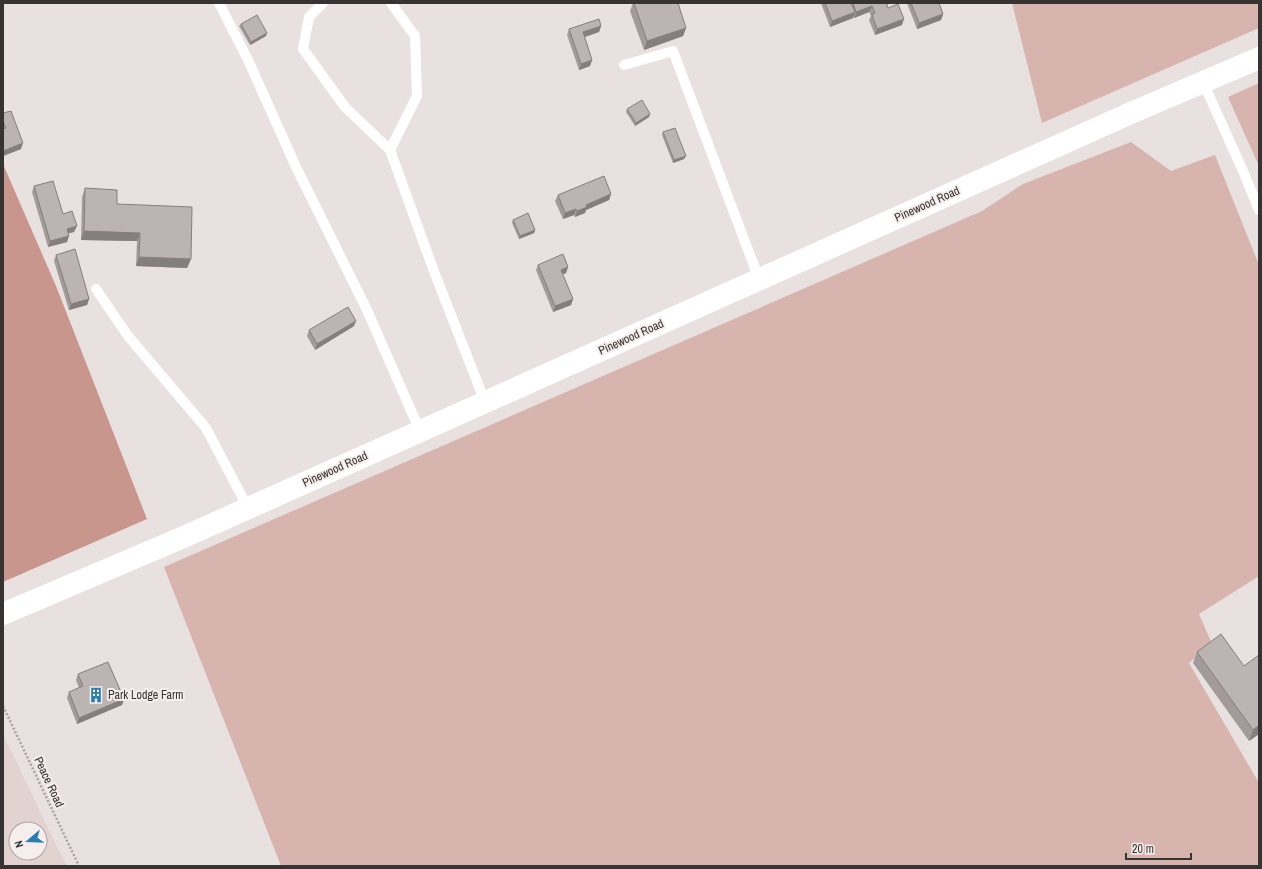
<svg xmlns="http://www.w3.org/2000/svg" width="1262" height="869" font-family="'Archivo Narrow',sans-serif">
	<rect width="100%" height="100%" fill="#e9e1e0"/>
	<path fill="#e3d3d0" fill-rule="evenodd" d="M3,734L58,849L67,866H3ZM16,829H40V853H16Z"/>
	<path fill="#d8b4ae" d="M1012,3H1259V28L1042,123Z
		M1259,83V166L1228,97Z
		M1131,142L1171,171L1215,155L1259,265V576L1199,614L1212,644L1189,663L1259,783V866H281L164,567L982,211L1023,184Z"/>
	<path fill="#c9968d" d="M3,164L56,286L147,519L3,582Z"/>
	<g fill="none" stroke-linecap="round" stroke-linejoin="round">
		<path stroke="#a8a2a1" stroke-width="2.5" stroke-dasharray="2 2" stroke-linecap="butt" d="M3,706L79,866"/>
		<path stroke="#fff" stroke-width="10" d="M219,3L249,62L296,167L367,310L420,431
			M323,3L309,17L303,49L345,107L390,150L435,274L485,402
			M624,65L673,51L759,279
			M1203,82L1243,171L1259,210
			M390,150L417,96L415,36L391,3
			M96,289L128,336L206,428L248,508"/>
		<path stroke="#fff" stroke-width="22" d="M3,614L186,536L1131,113L1259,58"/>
	</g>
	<path fill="#a29b9a" d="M633,3L686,28L683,36L644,50L630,11Z
		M821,3H891L887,5L888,8L902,25L875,35L869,20L871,16L869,12L854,18V16L853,18L830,27Z
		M907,3H939L943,14L941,20L917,29Z
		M241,24L266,36L250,45L239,26Z
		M601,26L599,32L585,37L592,60L590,66L579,70L567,35L569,29Z
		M627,109L650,114L649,117L635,126L626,112Z
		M3,113L21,149L3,156Z
		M663,132L684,159L673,163L662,135Z
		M34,186L63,214L74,232L69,233L67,242L48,247L32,192Z
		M85,188L117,204L191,259L187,268L136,266L137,241L81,240L82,197Z
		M611,194L609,200L586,210L585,213L575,217L574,215L563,219L555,201L558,195Z
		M513,220L535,230L534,233L519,239L512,223Z
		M56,255L89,299L87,305L69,310L54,261Z
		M538,265L568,267L566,273L562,274L573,299L571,305L553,312L536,270Z
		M354,326L315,350L307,336L309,330Z
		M1197,652L1259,734L1249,741L1193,663Z
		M78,674L124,699L122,705L77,724L67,698L69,692L79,688L76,680Z"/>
	<path fill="#847e7d" d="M872,6L869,12L854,18L856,12Z
		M855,12L853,18L830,27L832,21Z
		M943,14L941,20L917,29L919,23Z
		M904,19L902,25L875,35L877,29Z
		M601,26L599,32L581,38L583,32Z
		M686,28L683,36L644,50L647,41Z
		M267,33L266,36L250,45L251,42Z
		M592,60L590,66L579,70L581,64Z
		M650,114L649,117L635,126L636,123Z
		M23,143L21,149L3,156V151Z
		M686,156L684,159L673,163L674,160Z
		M611,194L609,200L586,210L585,213L575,217L577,211L586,205Z
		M576,209L574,215L563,219L565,213Z
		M77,226L74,232L65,234L67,229Z
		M535,230L534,233L519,239L520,236Z
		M84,231L140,233L137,241L81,240Z
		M69,236L67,242L48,247L50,241Z
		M139,257L191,259L187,268L136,266Z
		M568,267L566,273L559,276L561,270Z
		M89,299L87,305L69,310L71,304Z
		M573,299L571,305L553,312L555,306Z
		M356,321L354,326L315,350L317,344Z
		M124,699L122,705L77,724L79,718Z
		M1259,725V734L1249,741L1253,730Z"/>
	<path fill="#bcb4b3" stroke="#847e7d" d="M634,3H678L686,28L647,41Z
		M825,3H851L855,12L832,21Z
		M853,3H886L888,8L898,4L904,19L877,29L872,15L875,13L872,6L856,12Z
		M911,3H939L943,14L919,23Z
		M257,15L267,33L251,42L241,24Z
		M599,19L601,26L583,32L592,60L581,64L569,29Z
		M642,100L650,114L636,123L627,109Z
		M11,111L23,143L3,151V129L6,128L3,121V113Z
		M675,128L686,156L674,160L663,132Z
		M604,176L611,194L586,205L587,207L577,211L576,209L565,213L558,195Z
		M53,181L63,214L72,211L77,226L67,229L69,236L50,241L34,186Z
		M85,188L117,190V204L192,207L191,259L139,257L140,233L84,231Z
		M528,213L535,230L520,236L513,220Z
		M75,249L89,299L71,304L56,255Z
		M563,254L568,267L561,270L573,299L555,306L538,265Z
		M348,307L356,321L317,344L309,330Z
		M1221,634L1244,666L1259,655V725L1253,730L1197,652Z
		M108,662L124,699L79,718L69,692L83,686L78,674Z"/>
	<defs>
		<g id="building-bare" transform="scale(1.2)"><path d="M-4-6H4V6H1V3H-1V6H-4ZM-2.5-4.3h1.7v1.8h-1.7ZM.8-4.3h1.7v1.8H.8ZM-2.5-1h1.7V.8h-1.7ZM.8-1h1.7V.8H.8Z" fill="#2a7dae" stroke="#f6eeed" stroke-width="2.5" paint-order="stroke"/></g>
	</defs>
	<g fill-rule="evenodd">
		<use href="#building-bare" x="96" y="695"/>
	</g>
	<g text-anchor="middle" stroke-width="4" stroke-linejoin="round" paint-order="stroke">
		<g font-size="12" fill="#363332" stroke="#f6eeed">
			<text transform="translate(927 204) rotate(-24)" y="4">Pinewood Road</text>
			<text transform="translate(631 337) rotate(-24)" y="4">Pinewood Road</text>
			<text transform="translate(335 469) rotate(-24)" y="4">Pinewood Road</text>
			<text transform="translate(49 782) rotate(65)" y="4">Peace Road</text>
		</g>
		<g font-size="12" fill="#363332" stroke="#f6eeed" text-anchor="start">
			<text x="108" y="699">Park Lodge Farm</text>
		</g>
	</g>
	<rect width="1262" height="869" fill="none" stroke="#363332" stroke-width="8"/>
	<g transform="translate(28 841) rotate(251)"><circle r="19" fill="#f6eeed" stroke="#a9a3a2"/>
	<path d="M0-3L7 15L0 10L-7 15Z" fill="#2a7dae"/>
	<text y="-6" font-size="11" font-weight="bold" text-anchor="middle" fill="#363332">N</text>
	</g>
	<path d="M1126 853v6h65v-6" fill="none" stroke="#363332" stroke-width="2"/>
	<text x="1132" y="853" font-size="12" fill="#363332" stroke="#f6eeed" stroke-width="3" paint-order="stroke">20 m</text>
</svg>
